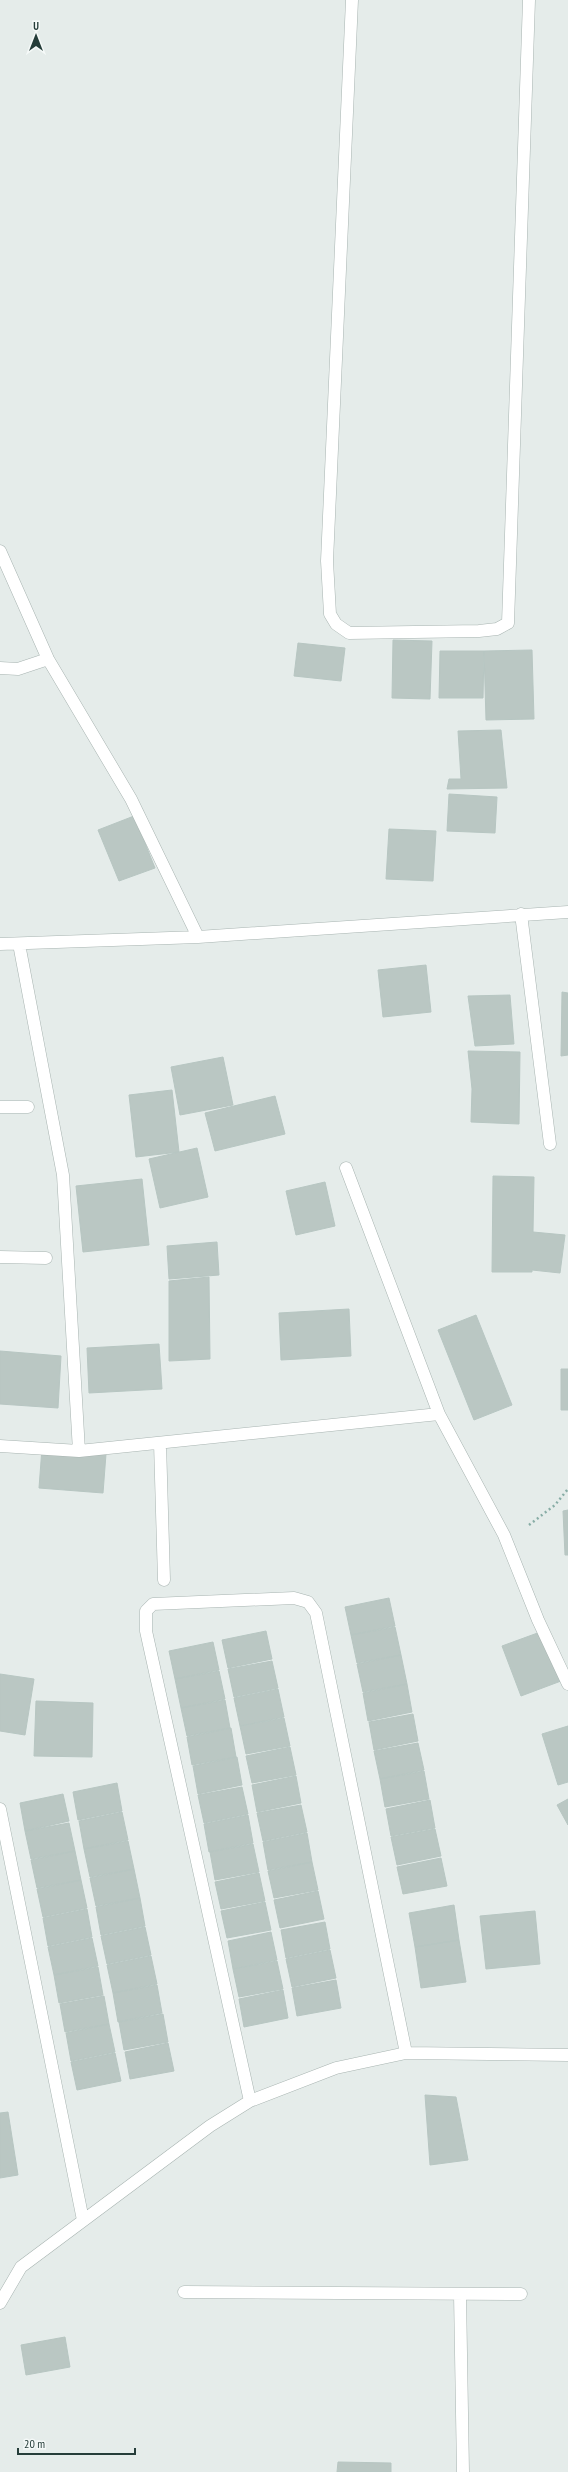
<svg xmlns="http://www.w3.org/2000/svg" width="568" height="2472" font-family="'PT Sans Narrow',sans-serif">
	<rect width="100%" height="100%" fill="#e5ecea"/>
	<path fill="#bac7c3" stroke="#b7c6c2" d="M393,640L432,641L430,699L392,698Z
		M298,643L345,648L341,681L294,676Z
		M532,650L534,719L486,720L484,651Z
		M440,651H484L483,698H439Z
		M501,730L507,788L447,789L449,779H461L458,731Z
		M449,794L497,797L495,833L447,831Z
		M134,816L155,868L119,881L98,830Z
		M389,829L436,831L433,881L386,879Z
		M426,965L431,1012L383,1017L378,970Z
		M562,992L568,993V1055L561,1056Z
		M510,995L514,1044L475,1046L468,996Z
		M468,1051L520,1052L519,1124L471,1122L472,1089Z
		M223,1057L233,1105L180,1115L171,1067Z
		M172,1090L179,1152L136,1157L129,1095Z
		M275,1096L285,1134L215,1151L205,1113Z
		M197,1148L208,1197L160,1208L149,1159Z
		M493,1176L534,1177L533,1232L565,1235L560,1273L532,1270V1272H492Z
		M142,1179L149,1245L83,1252L76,1186Z
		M325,1182L335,1226L296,1235L286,1191Z
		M217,1242L219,1275L169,1279L167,1246Z
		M209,1277L210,1359L169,1361V1281Z
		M349,1309L351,1356L281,1360L279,1313Z
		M476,1315L512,1405L474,1420L438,1330Z
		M159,1344L162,1389L89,1393L87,1348Z
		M0,1351L61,1356L58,1408L0,1404Z
		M561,1369H568V1410H561Z
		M42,1448L106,1454L103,1493L39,1488Z
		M568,1510V1555H565L563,1511Z
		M389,1598L395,1626L351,1635L345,1607Z
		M395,1627L401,1655L357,1663L351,1635Z
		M266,1631L272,1659L228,1668L222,1640Z
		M543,1631L561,1681L521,1696L502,1646Z
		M213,1642L219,1670L175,1679L169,1651Z
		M401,1655L407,1684L363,1692L357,1664Z
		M272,1661L278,1688L234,1697L228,1669Z
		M219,1671L225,1699L181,1708L175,1679Z
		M0,1674L34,1679L25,1735L0,1731Z
		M407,1684L412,1712L368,1721L363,1693Z
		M278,1689L284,1717L240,1726L234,1698Z
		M225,1700L230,1728L187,1736L181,1708Z
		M36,1701L93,1703L92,1757L34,1756Z
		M413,1714L418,1741L374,1750L369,1722Z
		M284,1718L290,1746L246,1754L240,1726Z
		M568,1726V1782L558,1785L542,1734Z
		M231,1728L236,1757L192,1765L187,1737Z
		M418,1743L424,1770L380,1779L374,1751Z
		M290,1747L296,1775L252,1783L246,1756Z
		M237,1757L242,1785L198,1794L193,1766Z
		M424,1771L429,1799L385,1807L380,1779Z
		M296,1776L301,1803L257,1812L252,1785Z
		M117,1783L122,1811L78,1820L73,1792Z
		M242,1787L248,1814L204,1823L198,1795Z
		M63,1794L69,1821L25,1831L20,1803Z
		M568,1799V1825L557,1805Z
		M430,1800L435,1828L391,1836L386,1809Z
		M301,1805L307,1832L263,1841L257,1813Z
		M122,1812L128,1840L84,1849L79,1821Z
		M248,1815L253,1843L209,1852L204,1824Z
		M69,1823L75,1851L31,1859L25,1831Z
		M435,1829L441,1856L397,1865L391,1837Z
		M307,1833L312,1862L268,1870L263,1842Z
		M128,1841L134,1869L90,1877L84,1849Z
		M253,1844L259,1872L215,1880L210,1852Z
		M75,1851L81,1880L37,1888L31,1860Z
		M441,1858L447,1886L403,1894L397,1867Z
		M312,1862L318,1890L274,1898L268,1871Z
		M134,1869L140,1898L96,1906L90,1878Z
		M259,1873L265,1901L221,1909L215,1882Z
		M81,1880L87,1908L43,1917L37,1889Z
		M318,1891L324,1919L280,1928L274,1900Z
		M140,1898L145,1926L101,1935L96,1907Z
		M265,1902L271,1930L227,1938L221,1911Z
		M454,1905L459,1940L415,1947L409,1913Z
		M87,1909L92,1937L48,1946L43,1918Z
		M535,1911L540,1964L486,1969L480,1916Z
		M325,1922L330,1949L286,1958L281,1930Z
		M145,1927L151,1955L107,1964L101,1936Z
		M271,1932L277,1960L233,1969L228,1941Z
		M92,1938L98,1966L54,1975L48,1947Z
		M459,1940L466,1982L421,1988L415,1947Z
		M330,1950L336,1978L292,1987L286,1959Z
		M151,1956L157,1984L113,1993L107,1965Z
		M277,1961L283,1989L239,1997L233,1969Z
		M98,1967L103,1995L59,2003L54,1975Z
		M336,1980L341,2008L297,2016L292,1988Z
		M157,1985L162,2013L118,2022L113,1993Z
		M283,1990L288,2018L244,2027L239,1999Z
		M104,1996L109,2024L65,2032L60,2004Z
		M163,2014L168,2042L124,2050L119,2022Z
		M109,2024L115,2052L71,2061L66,2033Z
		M168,2043L174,2071L130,2079L125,2052Z
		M115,2053L121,2081L77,2090L71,2062Z
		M425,2095L456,2097L468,2160L430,2165Z
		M8,2112L18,2175L0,2178V2113Z
		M65,2337L70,2367L26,2375L21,2345Z
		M338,2462L391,2463V2472H337Z"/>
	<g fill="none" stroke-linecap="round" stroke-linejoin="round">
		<g stroke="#a8b4b1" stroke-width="13">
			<path id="minor" d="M352,0L327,561L330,614L336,624L349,633L479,631L497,629L508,623L529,0
				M0,551L48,659L131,799L198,937
				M0,668L18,669L48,659
				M521,914L550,1144
				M0,944L198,937L568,912
				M0,1107H28
				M346,1168L439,1414
				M0,1257L46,1258
				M160,1443L164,1580
				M0,1446L79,1451L63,1175L19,944
				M79,1451L439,1414L504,1535L538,1620L568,1684
				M0,1809L83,2220
				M250,2101L146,1631V1611L153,1604L294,1598L308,1602L316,1613L406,2053
				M184,2292L521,2294
				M460,2294L463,2472
				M0,2303L21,2267L210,2126L250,2101L336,2068L406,2053L568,2055"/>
		</g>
		<path stroke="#88ada6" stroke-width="2.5" stroke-dasharray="2 3" stroke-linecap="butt" d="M529,1525L555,1505L568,1489"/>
		<use href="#minor" stroke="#fff" stroke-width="12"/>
	</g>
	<g transform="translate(36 36)" stroke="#f5f9f8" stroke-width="3" paint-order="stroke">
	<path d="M0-3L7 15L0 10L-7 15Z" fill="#253d39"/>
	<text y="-6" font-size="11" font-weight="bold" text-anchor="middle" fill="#253d39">U</text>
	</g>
	<path d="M18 2448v6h117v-6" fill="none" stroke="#253d39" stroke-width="2"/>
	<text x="24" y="2448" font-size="12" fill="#253d39" stroke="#f5f9f8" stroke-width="3" paint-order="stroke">20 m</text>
</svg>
